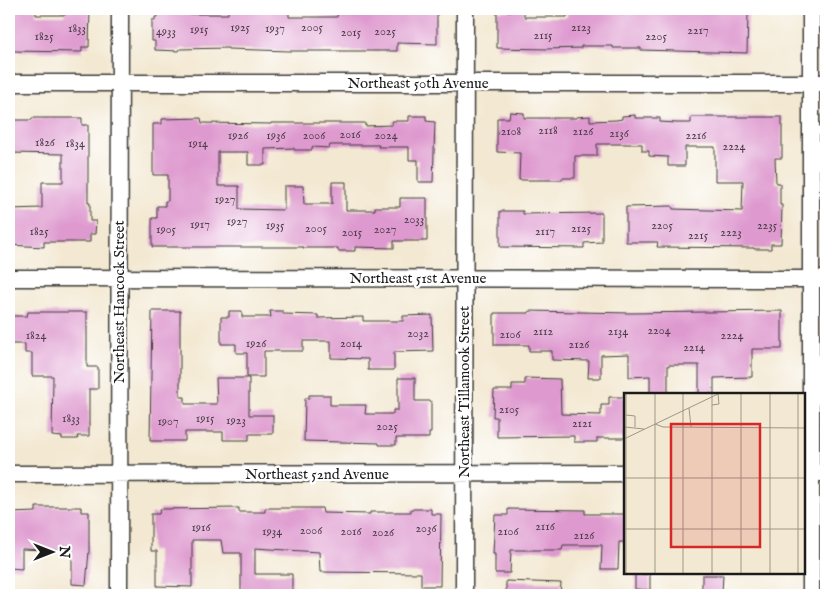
<svg xmlns="http://www.w3.org/2000/svg" width="835" height="604" font-family="'IM FELL English',serif">
	<rect width="100%" height="100%" fill="#fff"/>
	<filter id="ink" filterUnits="userSpaceOnUse"><feTurbulence type="fractalNoise" baseFrequency=".02" numOctaves="2"/><feDisplacementMap in="SourceGraphic" scale="10" xChannelSelector="R" yChannelSelector="G"/><feConvolveMatrix kernelMatrix="1 2 1 2 8 2 1 2 1" color-interpolation-filters="sRGB"/></filter>
	<filter id="wash" filterUnits="userSpaceOnUse"><feTurbulence type="fractalNoise" baseFrequency=".0096" numOctaves="4" result="noise"/><feDisplacementMap in="SourceGraphic" scale="20" xChannelSelector="R" yChannelSelector="G"/><feGaussianBlur stdDeviation="1.12" result="paint"/><feColorMatrix in="noise" values="0 0 0 0 0 0 0 0 0 0 0 0 0 0 0 0 0 1.4 0 .05"/><feComposite in="paint" operator="in"/></filter>
	<g filter="url(#wash)">
		<rect width="100%" height="100%" fill="#f3e8d1"/>
		<g id="blocks">
			<path fill="#de9acf" d="M9,9H36V15H65V9H90L89,47H82V52L9,51Z
				M228,9H289V17H337L338,11L372,12V9L405,10V12H437V44L397,43V51H289L228,49V48L180,49L179,51L155,50V41H152V20H155V17H157V12L175,13V14H228Z
				M511,9H524V17H567V9L732,10V13L748,14L747,53L641,50V48H613V46H581V48L547,49L497,48V11H511Z
				M510,112L524,113V118H576V117L590,116V121L616,120L622,119V116L635,115V118H660V122L677,123H691V117H782V158H775L776,183H780V205H782L781,244H771V249H754V248L657,247L658,242H626V207L672,206L673,209L742,211L743,181H715V147H685V166H668V157L649,156V151H642V144H597V156H575V178H562V180H519L520,153L497,152V118H509Z
				M409,116H426V121L435,122L433,182H418V160H409V147H378L379,145H330L329,148L312,147V150H294V148L265,149V165H248V152H218V186H239V209L284,210V186H303L304,204H332V182H346V210H375V207H400V198H427V241H394V248L355,247V251H338V248H303V247H152V218H157V206H165V201H168V175H153V124H162V119L201,118L202,123L271,124V123H365V126L392,125V121H409Z
				M32,118H82V125H88V203H90V221H96L95,234H90V242H44V247L9,245V209L42,208V182H63V154L9,153V120H32Z
				M500,211H523V214L602,213V242L584,243V248L500,247Z
				M152,311H180V397H185V404H217L216,378H249V415H273V434H249V440H223V432H185V441H150Z
				M229,311H242V317H271L270,311H283V314L318,315V318L363,317V321H403V316L432,315L433,351L394,352V370H368V359L331,358V341H303V351H264V377H247V353H236V344H221V317H229Z
				M529,311L631,313L782,311V349H752V377L714,378V394H699V365H668V394H650V376L629,377V354L601,355V378H588L589,361L552,360V351H529V345H494V313H529Z
				M28,312H87V367H98V389H89V436H77L78,439H62V437L52,436L53,376H32V353H25V344H9V316H27Z
				M398,378H415V401H431V433H429V438H396V445H379V443L304,441L305,398H309V395H330V405H366L365,414H393V410H398Z
				M525,378L560,379L561,414L601,415V405H609V397H625V438H597V442H574V436L497,437V417H493L494,390H512V384H525Z
				M36,507H81V512H89V551L86,585L72,584V551L22,549V569L9,568V513L36,512Z
				M239,508V512H265V508H322L323,513L370,514V512H411V509H431V514H441L440,586H421V573L320,572L319,552L255,548V574H292V593H241V553H223L221,540H192V587L157,586V551H151V514H159L160,509Z
				M508,509L585,510V514H625V542H619L618,569H601L602,545H563L562,550H511L510,573H495V554H493L495,515H508Z
				M635,574H650V590L635,589Z
				M702,575H723L722,592H702Z
				M506,581L561,583L560,595H506Z"/>
		</g>
	</g>
	<g filter="url(#ink)">
		<use href="#blocks" fill-opacity="0" stroke="#3c3b37" stroke-width="1"/>
		<g fill="none" stroke-linecap="round" stroke-linejoin="round">
			<g stroke="#3c3b37" stroke-width="10">
				<path id="service" d="M811,130L826,131"/>
			</g>
			<g stroke="#3c3b37" stroke-width="19">
				<path id="minor" d="M9,83H826
					M9,278L826,279
					M804,473H826
					M9,474L625,473
					M119,595L120,9
					M464,595L465,9
					M811,595V9"/>
			</g>
			<use href="#service" stroke="#fff" stroke-width="8"/>
			<use href="#minor" stroke="#fff" stroke-width="16"/>
		</g>
	</g>
	<g text-anchor="middle" stroke-width="5" stroke-linejoin="round" paint-order="stroke">
		<g font-size="12" fill="#4c3c49">
			<text x="240" y="31">1925</text>
			<text x="312" y="31">2005</text>
			<text x="581" y="31">2123</text>
			<text x="77" y="32">1833</text>
			<text x="275" y="32">1937</text>
			<text x="199" y="33">1915</text>
			<text x="698" y="34">2217</text>
			<text x="166" y="35">4933</text>
			<text x="385" y="35">2025</text>
			<text x="351" y="36">2015</text>
			<text x="543" y="39">2115</text>
			<text x="44" y="40">1825</text>
			<text x="656" y="40">2205</text>
			<text x="548" y="134">2118</text>
			<text x="511" y="135">2108</text>
			<text x="583" y="135">2126</text>
			<text x="619" y="137">2136</text>
			<text x="350" y="138">2016</text>
			<text x="238" y="139">1926</text>
			<text x="276" y="139">1936</text>
			<text x="314" y="139">2006</text>
			<text x="386" y="139">2024</text>
			<text x="696" y="139">2216</text>
			<text x="45" y="146">1826</text>
			<text x="75" y="147">1834</text>
			<text x="198" y="147">1914</text>
			<text x="734" y="150">2224</text>
			<text x="225" y="203">1927</text>
			<text x="414" y="223">2033</text>
			<text x="237" y="225">1927</text>
			<text x="200" y="228">1917</text>
			<text x="275" y="229">1935</text>
			<text x="662" y="229">2205</text>
			<text x="767" y="229">2235</text>
			<text x="316" y="232">2005</text>
			<text x="581" y="232">2125</text>
			<text x="166" y="233">1905</text>
			<text x="385" y="233">2027</text>
			<text x="39" y="235">1825</text>
			<text x="545" y="235">2117</text>
			<text x="352" y="236">2015</text>
			<text x="731" y="236">2223</text>
			<text x="698" y="239">2215</text>
			<text x="659" y="334">2204</text>
			<text x="543" y="335">2112</text>
			<text x="618" y="335">2134</text>
			<text x="418" y="337">2032</text>
			<text x="510" y="338">2106</text>
			<text x="36" y="339">1824</text>
			<text x="732" y="339">2224</text>
			<text x="256" y="347">1926</text>
			<text x="351" y="347">2014</text>
			<text x="579" y="348">2126</text>
			<text x="694" y="351">2214</text>
			<text x="509" y="413">2105</text>
			<text x="71" y="422">1833</text>
			<text x="205" y="422">1915</text>
			<text x="236" y="424">1923</text>
			<text x="168" y="425">1907</text>
			<text x="582" y="427">2121</text>
			<text x="387" y="430">2025</text>
			<text x="545" y="530">2116</text>
			<text x="201" y="531">1916</text>
			<text x="426" y="532">2036</text>
			<text x="311" y="534">2006</text>
			<text x="272" y="535">1934</text>
			<text x="351" y="535">2016</text>
			<text x="508" y="535">2106</text>
			<text x="383" y="536">2026</text>
			<text x="584" y="539">2126</text>
		</g>
		<g font-size="15" fill="#1c1c1c" stroke="#fff">
			<text x="418" y="88">Northeast 50th Avenue</text>
			<text x="418" y="283">Northeast 51st Avenue</text>
			<text transform="translate(119 302) rotate(-90)" y="5">Northeast Hancock Street</text>
			<text transform="translate(464 392) rotate(-90)" y="5">Northeast Tillamook Street</text>
			<text x="317" y="479">Northeast 52nd Avenue</text>
		</g>
	</g>
	<g transform="translate(624 393)">
		<rect width="181" height="181" fill="#f3e8d1"/>
		<path fill="none" stroke="#9d9689" stroke-width="1" d="M2,0V181M59,0V181M88,0V181M88,12L95,11L94,1M65,15L67,34M2,22L11,23V34M31,31L39,34L182,35M1,34L20,36M0,46L96,0M0,85H182M0,136H182M31,181V0M117,181V0M146,181V0M174,181V0"/>
		<path fill="#d62828" fill-opacity="0.15" stroke="#d62828" stroke-width="2.5" d="M47,31H136V154H47Z"/>
		<rect width="181" height="181" fill="none" stroke="#1c1c1c" stroke-width="2.5"/>
	</g>
	<rect width="835" height="604" fill="none" stroke="#fff" stroke-width="30"/>
	<g transform="translate(52 552) rotate(90)" stroke="#ffffff" stroke-width="4" paint-order="stroke">
	<path d="M0-4L9 19L0 12L-9 19Z" fill="#1c1c1c"/>
	<text y="-8" font-size="14" font-weight="bold" text-anchor="middle" fill="#1c1c1c">N</text>
	</g>
</svg>
